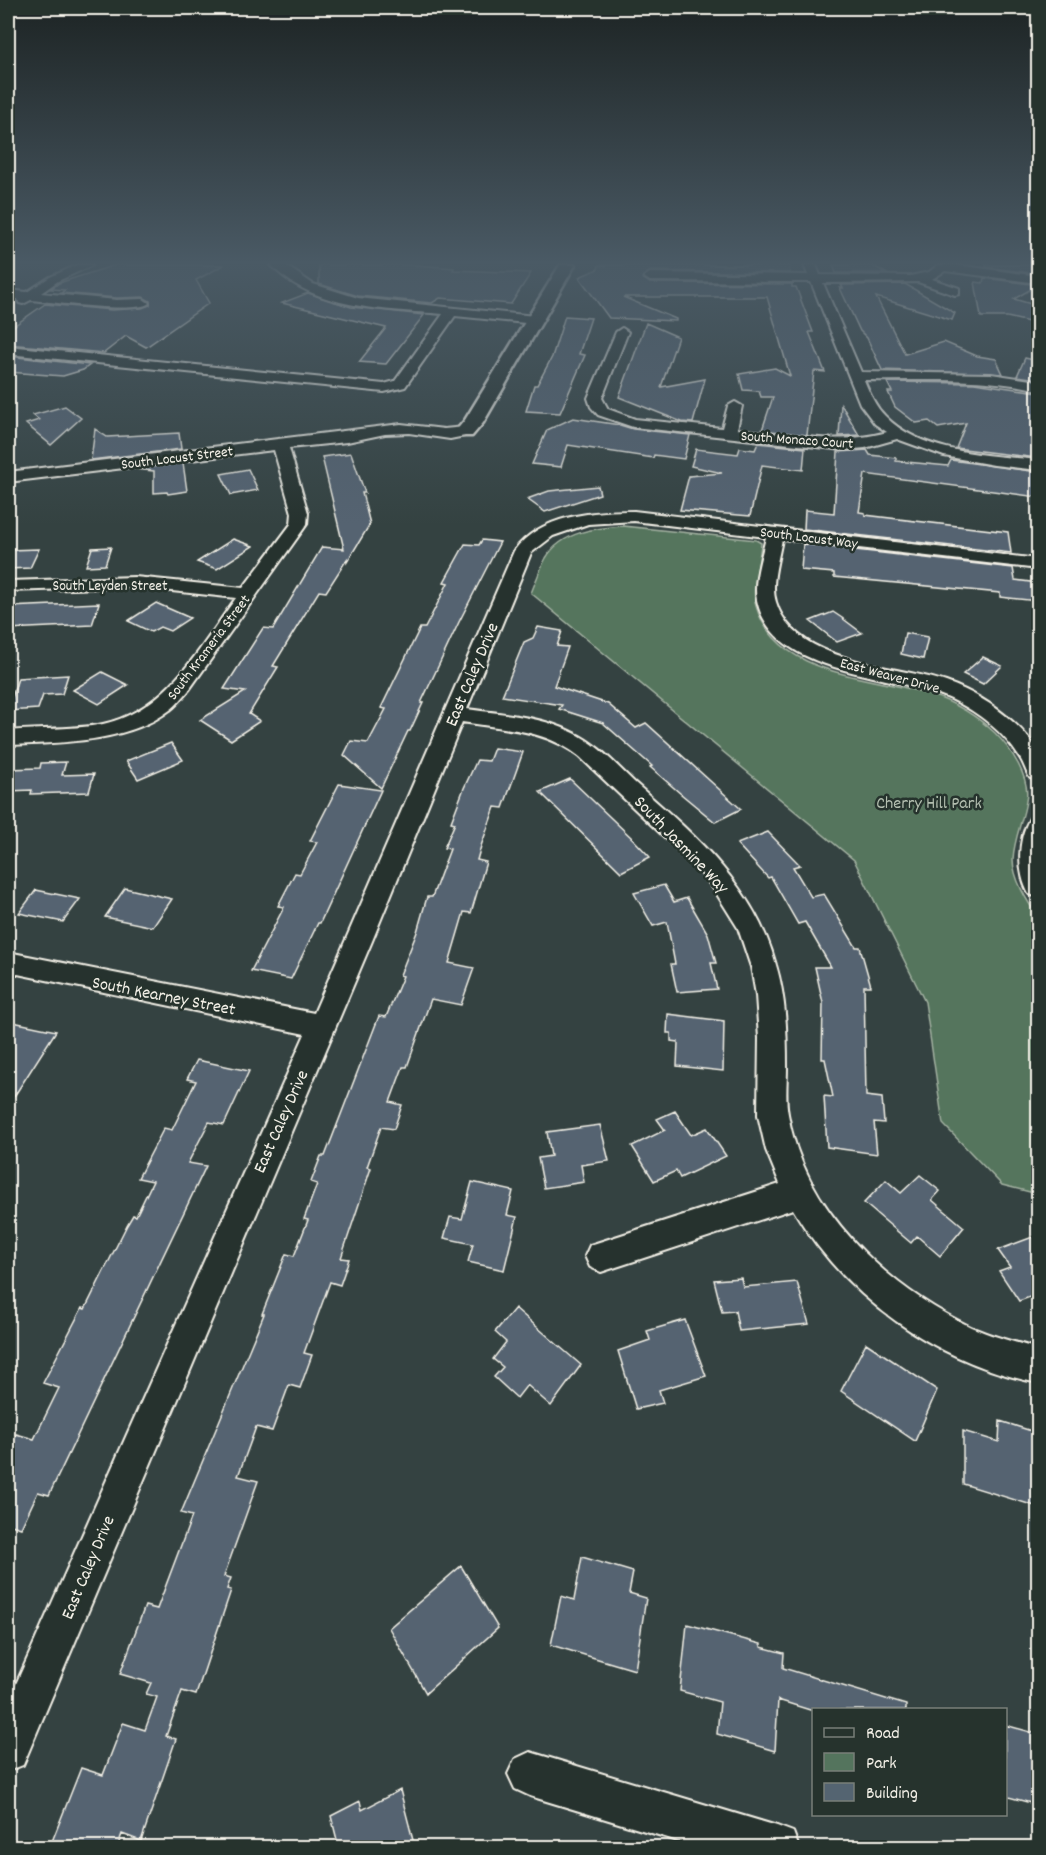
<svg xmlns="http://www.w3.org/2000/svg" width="1046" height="1855" font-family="Dekko,sans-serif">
	<rect width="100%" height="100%" fill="#344241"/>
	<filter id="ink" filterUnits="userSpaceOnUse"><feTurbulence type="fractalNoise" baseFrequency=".0167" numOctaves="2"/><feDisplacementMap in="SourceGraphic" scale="12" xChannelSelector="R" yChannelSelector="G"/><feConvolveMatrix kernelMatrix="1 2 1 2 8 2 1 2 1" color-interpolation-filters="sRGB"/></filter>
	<g filter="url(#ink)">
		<path fill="#54745d" stroke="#a4b2a2" stroke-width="1.5" d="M623,526L756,540L761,543C760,563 751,586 756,606C777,677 872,676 929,694C953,702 977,716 995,733C1011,749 1031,778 1026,801C1023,820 1014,839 1013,859C1013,878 1027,902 1038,916V1194L1002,1185L943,1124L925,1002L854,860L531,593C536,581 540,569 546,558C562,531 596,528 623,526Z"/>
		<path fill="#546471" stroke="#f4f1e8" stroke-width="1.5" d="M115,265H224L196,280L209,303L146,347L126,336L104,353L8,344V330L45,304L112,310L142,308L150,305V301L143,297L117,298L61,293L65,290L51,289L59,283Z
			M319,265H417L454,268L453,270L531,273L511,304L440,298L432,303L358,296L319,284Z
			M599,265H789L790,273L650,271L642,278L650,283L792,284V287H796L813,332H809L825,372L814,371L807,435L762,430L773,397H761L759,391L743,390L739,374L775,368L790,376L767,297H623L676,319V321L609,318L579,277L598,269Z
			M833,265H872L886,273H836Z
			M986,265H1038V274L986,267Z
			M984,278L1038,285L1014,299L1038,306V324L1007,317H981L975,282L983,283Z
			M905,284L955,313L952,320L876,297L905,354L944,342L977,356L996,359L1003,374L882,370L867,338L860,331L840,288H843L841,285Z
			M308,293L351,307L424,315L386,364L359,362L386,328L282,303Z
			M565,316L591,318L579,354L585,355L560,413L526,411L534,385H537L552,357Z
			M646,323L678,337L661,387L705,379L693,423L682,422L619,397Z
			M8,356L90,365L83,370L63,376L8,372Z
			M1025,358L1038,361V379L1017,376Z
			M887,382L974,383L1038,392V458L956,448L966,423L938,428L929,421L916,423L895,407L888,392H892Z
			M841,404L859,435L839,436Z
			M65,406L81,418L51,445L26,424L39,420L33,415Z
			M573,418L620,425L633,429L690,435L684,459L654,455L653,458L568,445L561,467L532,464L547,430Z
			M95,429L107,437L179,433L181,449L91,460Z
			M758,443L805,448L803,470L762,465L750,516L680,510L689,476L722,473L691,466L696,449L738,454L740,448L755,450Z
			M867,450L870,455L896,458V461L948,466L951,460L1038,472V497L865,474L859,512L865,513V515L1008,532L1011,553L804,529L805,510L834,513L838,452Z
			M351,453L365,493H362L370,524L347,562V559L326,592L319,591L273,666L278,667L249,714L260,721L231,740L200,720L245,692L224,689L263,628L273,629L322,547L344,549L322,457Z
			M183,463L187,491L168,494L167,492L154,493V471L134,469Z
			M248,469L258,490L231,495L221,474Z
			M598,486L600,494L545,512L527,499L549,491Z
			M233,539L253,546L217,569L197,562Z
			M482,540L500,542L459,622L421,703H423L410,731H408L381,788L344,755L351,741L368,743L386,709L381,708L420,628H425L448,583L444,582L465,544L479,545Z
			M803,544L1013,568L1015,580L1038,583V601L1000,597V593L834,577V573L801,570Z
			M111,547L105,565L86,566L92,548Z
			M39,549L30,568L8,569V550Z
			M99,603L92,625L8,629V607Z
			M156,603L190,618L170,631L160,627L151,632L128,621Z
			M833,612L842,618L862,633L837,642L810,621Z
			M538,627L562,631L557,646L568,647L554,686L608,704L636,728L646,723L741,809L715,822L681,794L650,767L652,766L603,723L559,709L562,705L502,696L524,642L533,638Z
			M905,633L928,637L923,659L901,654Z
			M983,657L1002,666L983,684L963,674Z
			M102,672L128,685L99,704L73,690Z
			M68,675L62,694L43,695L38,709L8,711L18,678Z
			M171,743L183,760L138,779L126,761Z
			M494,748L523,752L503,808L495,807L481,846L477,860L486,862L471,913L464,912L449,963L474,968L461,1005L431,999L407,1067H403L390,1102L402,1105L394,1129L381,1127L367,1167L371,1168L341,1258L349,1259L340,1285L330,1282L304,1353L312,1355L300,1388L289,1385L272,1431L256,1427L238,1476L258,1481L224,1576L231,1578L227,1589L231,1590L196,1695L182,1691L166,1736L176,1739L141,1841L122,1834L117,1848H62L51,1844L81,1768L103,1775L123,1723L145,1730L157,1697L146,1694L151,1683L120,1674L145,1606L157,1609L192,1516L181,1513L264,1314H262L286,1254L294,1256L308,1220L304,1219L317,1184L311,1182L321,1156H325L379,1016L386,1017L403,976L400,975L417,932L427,897H432L450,849L444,848L455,823L451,822L464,788L477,760L489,761Z
			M66,762L62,775L94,774L89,792L31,794L32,790L8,791V769L40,768L41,763Z
			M570,779L633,839L650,857L621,872L540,792Z
			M339,784L381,790L320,923H318L291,979L251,971L284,907L278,906L295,873L300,874L317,842L310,841Z
			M768,832L800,865L793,867L811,897L824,894L856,947H860L871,986H864L866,1096L882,1098L884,1123L874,1122L877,1154L827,1147L824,1096L833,1097L825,1059H822L823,1003L815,967H831L805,922L798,924L771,877L768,878L737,844Z
			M664,885L674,902L687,898L708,934L716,963H711L717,989L677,992L671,964H675L667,922L653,926L634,893Z
			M125,888L172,899L153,927L105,917Z
			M36,890L80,899L63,922L19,913Z
			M668,1014L724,1021L723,1071L677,1066L678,1042L671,1041V1033H667Z
			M8,1021L56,1031L8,1106Z
			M197,1060L249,1071L224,1125L209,1122L188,1163L206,1166L49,1495L38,1492L21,1528L8,1524V1452L16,1434L34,1439L59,1388L43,1383L82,1308L85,1309L127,1225L133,1215L136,1216L153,1181L138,1178L164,1128L172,1130L196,1081L187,1079Z
			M675,1111L691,1135L707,1128L726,1156L680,1178L676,1171L654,1181L632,1146L665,1130L657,1119Z
			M600,1125L609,1161L581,1165L584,1182L544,1188L538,1158L551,1156L547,1132Z
			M920,1175L940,1191L932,1200L964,1227L940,1256L917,1236L911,1243L864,1203L886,1180L901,1193Z
			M472,1182L513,1191L507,1215L517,1217L504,1270L468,1262L473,1244L444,1238L450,1217L462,1219Z
			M1038,1235V1294L1019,1301L999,1271L1010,1267L998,1250Z
			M741,1278L743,1287L797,1282L809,1324L739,1331L735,1311L722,1312L714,1280Z
			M515,1308L581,1365L551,1406L527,1385L517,1398L494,1377L503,1367L493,1359L506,1342L495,1332Z
			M685,1320L706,1376L659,1390L663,1403L636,1409L618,1351L650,1340L647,1331Z
			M866,1343L937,1390L915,1441L841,1391Z
			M1000,1421L1038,1433V1473L1034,1471L1035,1506L963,1484V1431L999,1442Z
			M582,1557L633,1572L629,1593L646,1598L635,1670L551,1645L561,1596L574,1600Z
			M461,1566L498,1628L426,1693L389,1628Z
			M687,1624L761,1644V1647L784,1653L783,1668L906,1705V1710H810L778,1700L775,1751L717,1734L720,1702L680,1691Z
			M1005,1725L1038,1734V1805L1005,1796Z
			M400,1790L415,1848H339L331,1816L360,1801L362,1810Z"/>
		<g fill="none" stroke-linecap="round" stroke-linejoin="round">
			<g stroke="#f4f1e8" stroke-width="4">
				<path id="minor" d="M77,265H93L58,281L41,293L117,300L143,299L149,303C137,314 52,302 31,300L23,304L19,303L18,299L8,298V290L27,292L50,277Z
					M271,265H285L313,284L358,298L535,316L541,320L535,324L455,316L405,387L384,392L8,354V346L384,384L395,381L443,314C386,309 314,310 271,265Z
					M804,265H816L820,275L910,276L929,272L938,265H957L1038,276V283L945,271L932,279L959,288V294L955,295L918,282L823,283L861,372L991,374L1038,381V390C983,376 922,381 864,380C870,394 875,406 885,416C922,454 989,455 1038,460V470L994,465L944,456L897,439L865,448L844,450L633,427L598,415L591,407L588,398L616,332L622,328L628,332L602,398L608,409L635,419L722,428L728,406L735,402L742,406L737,429C787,434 837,446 887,432L875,424L860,404L811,282L650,281L644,277L650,273L808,275Z
					M401,424L444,429L465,427L473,432L470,435L450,439L409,433L385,434L347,442L289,448L308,513L307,524L189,690C183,697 177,705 170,710C128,743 58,743 8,745V731C39,728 73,730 103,724C168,710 200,647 236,598L135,587L8,591V581L135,577L243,588L291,524L292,513L274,450L8,482V472Z
					M634,511L1038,559V569L782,539C779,557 770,584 776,602C795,664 894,664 946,682C971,691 993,704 1013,722C1034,741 1041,752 1038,780L1030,778C1026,772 1024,764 1020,758C1004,732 978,712 951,699C894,672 773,677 757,600C753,581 762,556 766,537L634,521L588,524L553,536L531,553L467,709C502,714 540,716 572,732C597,743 615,764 634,782C693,834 755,886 776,965C786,998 787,1033 787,1067C787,1083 785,1099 788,1114C804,1210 887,1287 971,1327C993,1337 1016,1342 1038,1349V1383C937,1363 845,1298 793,1209L601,1272L590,1267L585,1256L590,1245L780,1184L766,1150L758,1115L759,1038L756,995L751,967L738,928L713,888L696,867L580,757C545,729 504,729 462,722L372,941L23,1765L8,1771V1702L305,1034L8,972V952L314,1013L514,551C540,515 594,511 634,511Z
					M1038,816V897L1029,894C1017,873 1017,840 1030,818Z
					M530,1752L777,1826L793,1832L799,1848H701L530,1796L515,1789L508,1774L515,1759Z"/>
			</g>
			<g stroke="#f4f1e8" stroke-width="5">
				<path id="tertiary" d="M560,265H575L483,423L472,436H458L455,432L465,420Z"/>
			</g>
			<use href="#minor" fill="#26332d" fill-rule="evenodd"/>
			<use href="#tertiary" fill="#26332d" fill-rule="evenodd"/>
		</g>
	</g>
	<linearGradient id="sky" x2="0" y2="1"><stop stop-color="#1d2424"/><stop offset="0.5" stop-color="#4a5a65"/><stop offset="1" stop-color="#4a5a65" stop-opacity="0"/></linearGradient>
	<rect width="1046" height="525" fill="url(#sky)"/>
	<g text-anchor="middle" stroke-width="5" stroke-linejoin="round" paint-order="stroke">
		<g font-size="15" fill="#f4f1e8" stroke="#26332d">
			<text transform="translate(797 439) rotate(4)" y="5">South Monaco Court</text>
			<text transform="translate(177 457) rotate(-7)" y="5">South Locust Street</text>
			<text transform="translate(809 537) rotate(7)" y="5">South Locust Way</text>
			<text x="110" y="590">South Leyden Street</text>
			<text transform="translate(208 647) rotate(-53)" y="5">South Krameria Street</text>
			<text transform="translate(890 675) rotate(15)" y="5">East Weaver Drive</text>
		</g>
		<g font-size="18" fill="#f4f1e8" stroke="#26332d">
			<text transform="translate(471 674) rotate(-67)" y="6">East Caley Drive</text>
			<text transform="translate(682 844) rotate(46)" y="6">South Jasmine Way</text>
			<text transform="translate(164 995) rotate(11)" y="6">South Kearney Street</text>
			<text transform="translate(280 1121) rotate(-66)" y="6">East Caley Drive</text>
			<text transform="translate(87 1567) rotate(-67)" y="6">East Caley Drive</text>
		</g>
		<g font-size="18" fill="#b4bfb0" stroke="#26332d">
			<text x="929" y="808">Cherry Hill Park</text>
		</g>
	</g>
	<rect width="1046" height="1855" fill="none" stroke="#26332d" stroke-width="30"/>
	<rect x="15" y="15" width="1016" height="1825" fill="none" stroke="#f4f1e8" stroke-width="2" filter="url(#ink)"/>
	<rect x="812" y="1708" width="195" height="108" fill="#26332d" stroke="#787f78" stroke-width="1.5"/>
	<rect x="824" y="1728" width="30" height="9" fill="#26332d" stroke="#787f78" stroke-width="1.5"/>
	<text x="866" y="1738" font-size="18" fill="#f4f1e8">Road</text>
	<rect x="824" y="1753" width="30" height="18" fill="#54745d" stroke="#787f78" stroke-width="1.5"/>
	<text x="866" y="1768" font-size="18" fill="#f4f1e8">Park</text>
	<rect x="824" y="1783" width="30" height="18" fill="#546471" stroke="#787f78" stroke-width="1.5"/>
	<text x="866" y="1798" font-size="18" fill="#f4f1e8">Building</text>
</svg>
